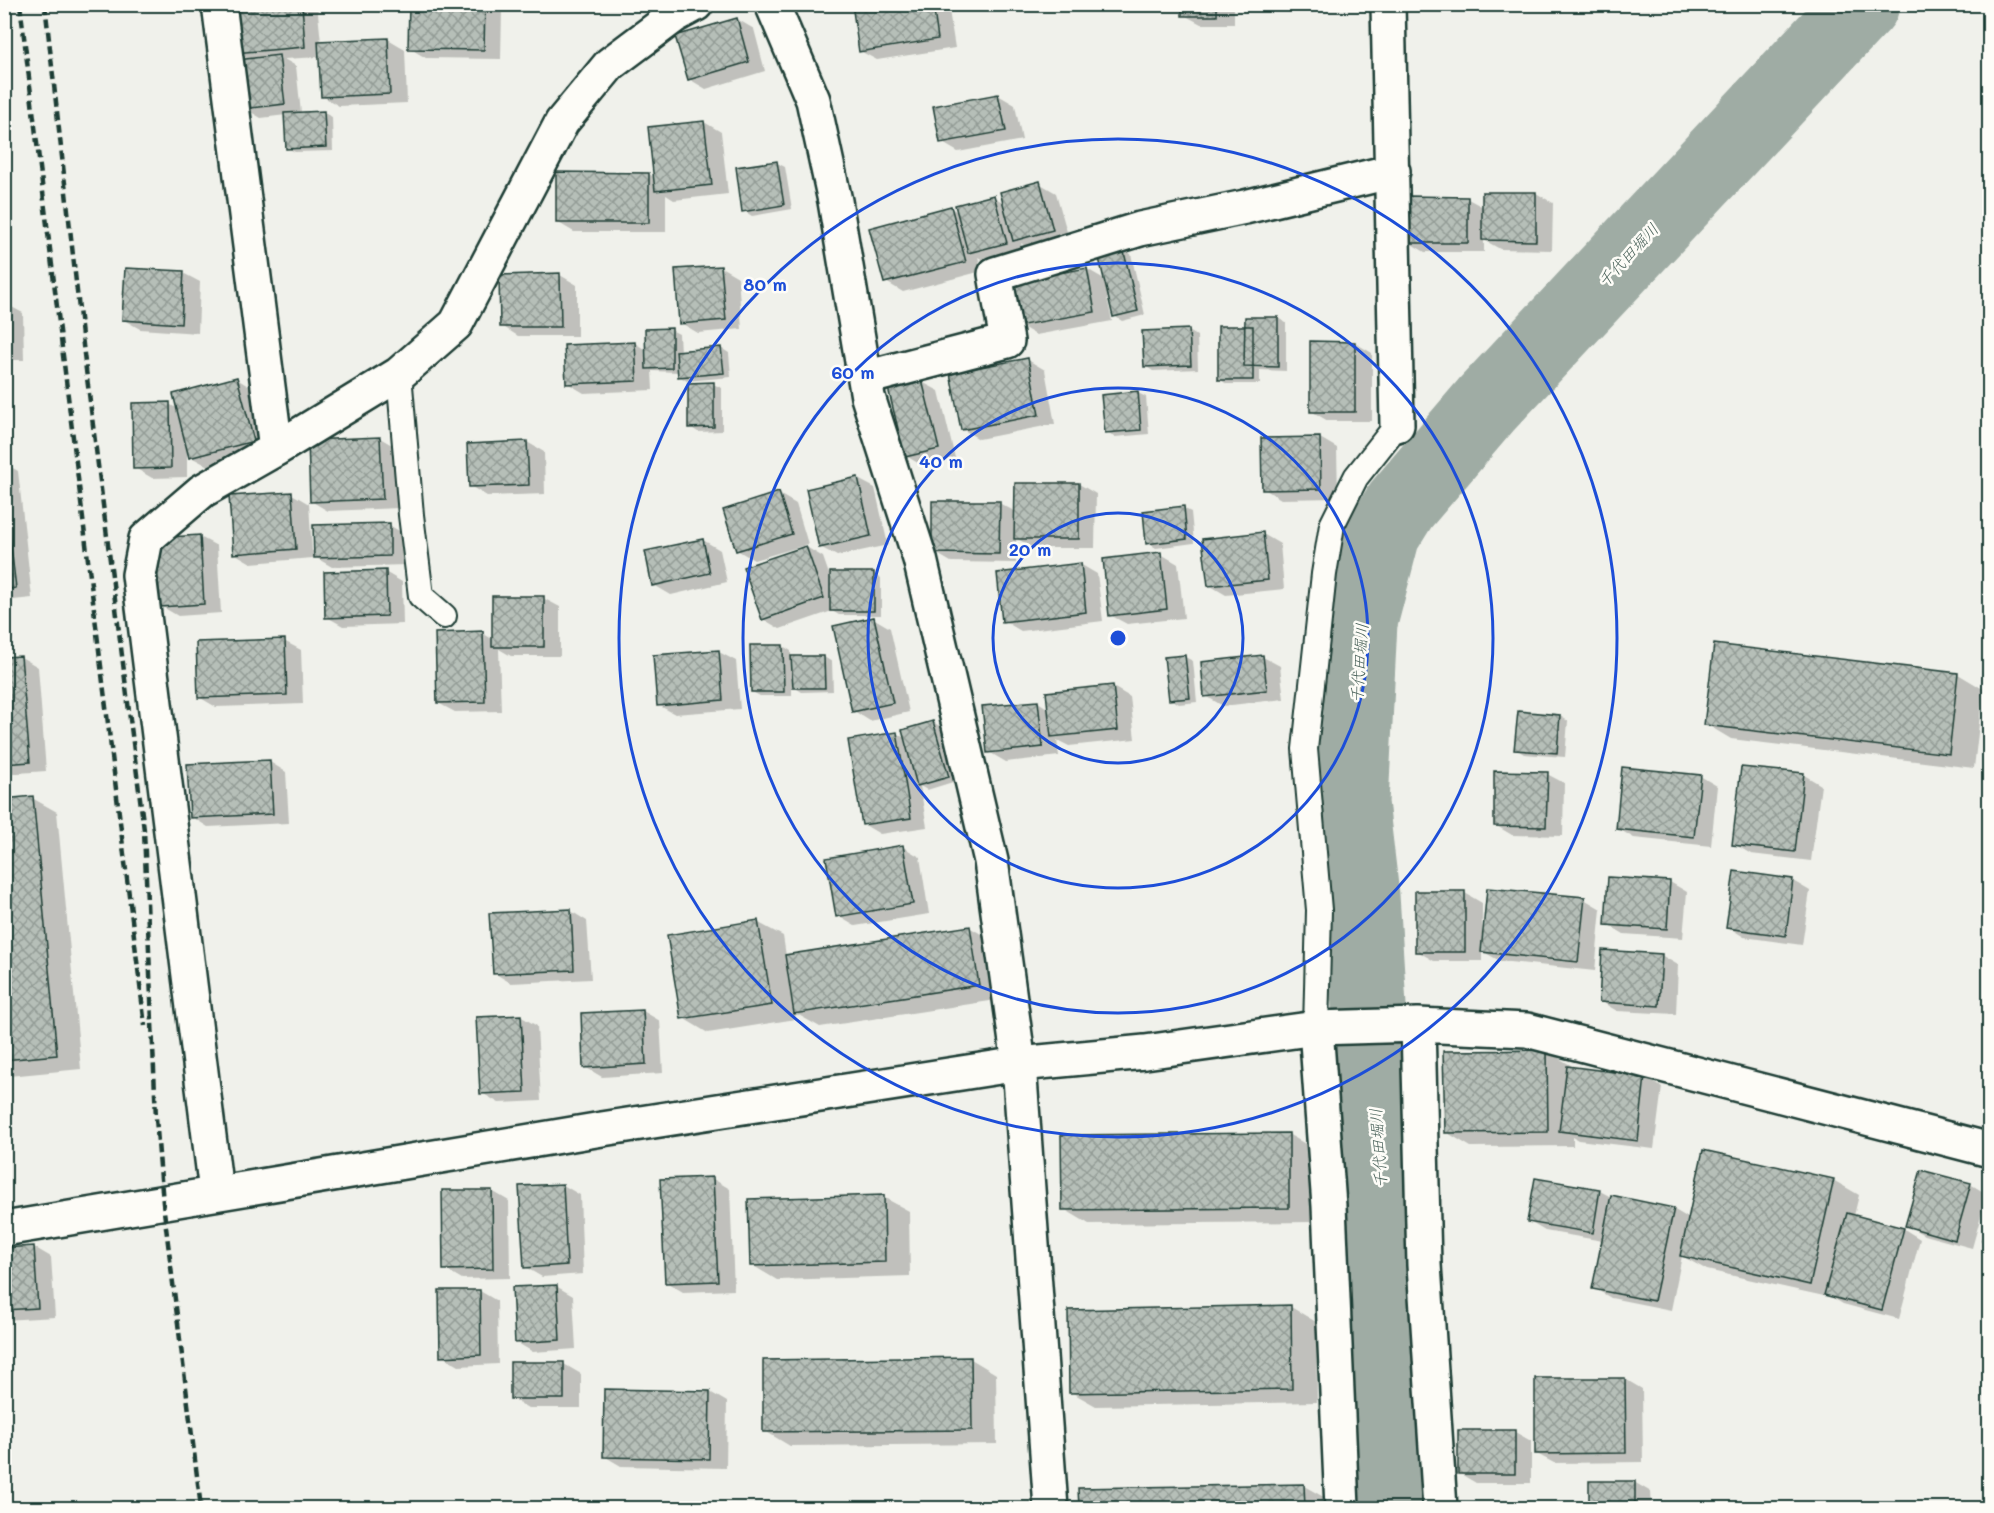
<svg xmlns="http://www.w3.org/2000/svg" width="1994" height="1513" font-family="Mali,'Klee One',sans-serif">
	<defs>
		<pattern id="building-cross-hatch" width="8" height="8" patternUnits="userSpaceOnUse" patternTransform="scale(1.5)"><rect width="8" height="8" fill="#b6bfb8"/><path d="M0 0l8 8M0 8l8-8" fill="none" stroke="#939c96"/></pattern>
	</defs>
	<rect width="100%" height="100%" fill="#f0f1eb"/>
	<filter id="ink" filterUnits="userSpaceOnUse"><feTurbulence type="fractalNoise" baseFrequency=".0167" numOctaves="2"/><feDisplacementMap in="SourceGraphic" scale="12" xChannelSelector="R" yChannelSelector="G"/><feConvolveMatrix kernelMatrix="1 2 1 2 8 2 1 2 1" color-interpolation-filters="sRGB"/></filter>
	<g filter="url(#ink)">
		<path fill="#0003" d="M232,4H317L321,42L388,39L405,49L407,103L339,106L322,96L320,57L284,59L296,66L301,113H324L332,117L333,151L295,152L287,148L286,115L261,118L244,108L250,60L236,52Z
			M410,4H494L502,9L501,59L426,58L409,48Z
			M853,4H948L955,48L877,60L860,51Z
			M1184,4H1234V24H1201L1184,15Z
			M737,19L754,29L765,71L706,89L689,79Z
			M4,50L7,79H4Z
			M998,95L1015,105L1022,140L958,152L941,142Z
			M704,122L721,132L728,194L674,200L666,195V232H574L557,222L649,174L655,178Z
			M777,163L785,167L792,209L752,216L744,211Z
			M1039,183L1056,193L1069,239L1031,250L1021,243L1023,252L986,262L978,257L982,271L903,292L886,282L950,208L958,212L994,197L1004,203Z
			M1536,193L1553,203L1552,250L1500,249L1484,240V252H1425L1408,242L1468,199L1483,207Z
			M1123,249L1131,254L1145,315L1122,321L1114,316L1110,298H1107L1112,321L1036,335L1019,325L1087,269L1106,280Z
			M721,267L738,277L742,329L698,333L681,323Z
			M183,273L200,282L198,333L140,329L124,320Z
			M560,275L577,285V336H518L502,326Z
			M4,303L23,313L24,360H4Z
			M1278,318L1286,323V371L1260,370V384H1227L1219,379Z
			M671,330L679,334L680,352L721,348L729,353L731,377L687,381L679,376V372L652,371L653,390L584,393L567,383L635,343L647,351Z
			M1189,331L1197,336L1198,369L1153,371L1145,366Z
			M1355,343L1372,353V421H1328L1311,411Z
			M1028,360L1045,370L1055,424L979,439L962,429Z
			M237,379L253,389L270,450L208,466L191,457L187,447V477L152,478L135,468L169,404L178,409Z
			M922,382L939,391L955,458L923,466L906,456Z
			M713,384L722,388V431L698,432L690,427Z
			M1138,393L1146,397L1149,434L1115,437L1107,432Z
			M380,438L397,448L399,508L328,511L311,501Z
			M1320,438L1337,448L1338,498L1281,499L1264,489Z
			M527,442L544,452L545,494L487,496L470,486Z
			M4,463L18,471L32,598L4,601Z
			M858,479L875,488L888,545L837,556L820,547Z
			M1016,484H1079L1096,494L1095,548H1033L1016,538V563L951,562L934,552L999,503L1016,512Z
			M292,494L309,504L312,551L389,525L406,535L407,565L332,567L313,556V558L251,563L234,553Z
			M779,494L796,504L808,544L803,545L823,557L831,580L873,573L881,578V615H839L832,611L780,629L763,619L802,546L754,560L737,550Z
			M1183,508L1191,512L1194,543L1156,548L1148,543Z
			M1263,534L1280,544L1284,589L1226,595L1209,585Z
			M200,537L217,546L221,613L178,616L161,606Z
			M703,540L720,550L727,582L671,595L654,585Z
			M1161,554L1178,564L1184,618L1127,624L1110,615Z
			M1080,564L1097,574L1103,621L1021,631L1004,621Z
			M385,572L402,582L403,624L343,626L327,617Z
			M543,598L560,607V656H511L499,649L501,711L455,712L438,703L482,633L494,640Z
			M873,618L890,628L909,712L870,721L854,711Z
			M284,641L301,650L303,704L216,707L199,697Z
			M783,646L791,651V658L824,657L832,662L833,691L802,692L792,686V696H760L752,692Z
			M719,652L736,661L740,709L675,714L658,705Z
			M21,657L38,667L46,771L4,774V659Z
			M1185,657L1193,661L1197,702L1179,704L1171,699Z
			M1263,657L1280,666L1284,699L1223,706L1206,696Z
			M1958,674L1983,689L1974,768L1731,739L1706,724Z
			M1113,687L1130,697L1135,739L1069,746L1057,740L1059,756L1006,762L989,752L1038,702L1049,709Z
			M1519,713L1560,716L1568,721L1565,757L1524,754L1516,749Z
			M933,722L941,727L956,781L927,790L920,786L927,827L880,834L863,824L896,733L906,739Z
			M270,762L286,772L289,823L208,827L192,817Z
			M1547,774L1564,783L1563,836L1512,835L1495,825Z
			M1804,775L1821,785L1811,861L1751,854L1734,844Z
			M1700,776L1717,786L1711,846L1634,838L1617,828Z
			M32,798L57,812L81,1069L9,1076L4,1073V800Z
			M903,847L920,857L929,914L855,926L838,916Z
			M1735,873L1793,881L1810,891L1802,945L1744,937L1728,927Z
			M1670,882L1687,892L1683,938L1624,934L1607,924Z
			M1417,893H1465L1482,903V936H1484L1584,899L1601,909L1595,971L1500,961L1482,951V961H1434L1417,951Z
			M571,911L587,921L591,979L511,983L494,973Z
			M757,922L783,936L786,956L969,927L995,942L1003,999L820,1027L795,1013L796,1019L708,1033L683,1018Z
			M1661,955L1678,965L1676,1014L1617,1011L1600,1001Z
			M643,1011L660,1021L663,1073L602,1077L585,1067L583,1015Z
			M520,1016L537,1026L541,1101L499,1103L482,1093Z
			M1547,1051L1572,1066V1069L1645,1078L1662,1087L1654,1149L1578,1140L1573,1137V1146L1471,1147L1446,1132Z
			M1288,1134L1314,1149V1222L1089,1224L1064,1209Z
			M713,1179L730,1189L734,1290L683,1292L666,1282Z
			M1536,1180L1600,1191L1611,1197L1673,1209L1690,1219L1833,1180L1859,1195L1854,1216L1904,1229L1920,1239L1899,1319L1843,1304L1833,1298L1707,1270L1682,1256L1671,1310L1611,1298L1594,1288L1603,1241L1545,1231L1528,1221Z
			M1970,1184L1987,1194L1972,1248L1924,1235L1907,1225Z
			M563,1185L580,1195L583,1274L542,1277L525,1267Z
			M492,1191L509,1201L510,1278L462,1279L445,1269Z
			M883,1197L909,1211L910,1276L777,1280L752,1265Z
			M34,1247L51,1257L55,1317L4,1320V1249Z
			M556,1286L573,1296L576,1349L533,1352L516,1342Z
			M480,1291L497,1301L498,1364L459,1366L442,1356Z
			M1291,1307L1316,1322L1317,1402L1096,1406L1071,1392Z
			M971,1359L996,1374L997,1444L790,1446L765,1431L764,1361Z
			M564,1364L581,1374V1408H528L511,1398Z
			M1625,1379L1642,1389L1643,1462L1554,1463L1537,1454Z
			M606,1390L710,1392L727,1402L726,1468L621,1466L604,1456Z
			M1515,1432L1531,1441V1483H1476L1459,1473Z
			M1634,1482L1651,1492L1652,1508H1591V1483Z
			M1304,1486L1329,1500V1508H1080V1490Z"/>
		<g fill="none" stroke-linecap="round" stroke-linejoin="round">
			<path stroke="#9faca4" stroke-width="75" d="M1394,1508L1389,1452L1386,1274L1362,896L1351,803L1360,622L1383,534L1401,505L1487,404L1862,4"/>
		</g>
		<path fill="url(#building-cross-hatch)" stroke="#1f3d34" stroke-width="1.5" d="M230,4H302L305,47L234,53Z
			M409,4H485L484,50L408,49Z
			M852,4H933L938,39L859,52Z
			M1182,4H1217V16H1182Z
			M737,18L749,62L688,80L675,36Z
			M388,38L390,94L321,97L318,41Z
			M279,55L285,104L243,109L237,60Z
			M998,94L1006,131L940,143L933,106Z
			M324,111L326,147L286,149L284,113Z
			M704,121L712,185L655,191L648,127Z
			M777,161L784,205L742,212L736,167Z
			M556,172L649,173V223H556Z
			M1040,181L1053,230L1013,241L1000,192Z
			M1482,192H1536V241L1482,240Z
			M994,195L1007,243L968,253L955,205Z
			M1407,196L1468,197V243H1406Z
			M951,206L966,262L884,283L869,228Z
			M1123,248L1138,311L1113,317L1098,254Z
			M721,266L726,320L679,324L675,269Z
			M125,268L184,271L181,324L122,320Z
			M1087,268L1095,312L1018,326L1010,282Z
			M560,273L561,327H500L499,275Z
			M4,302H7V351H4Z
			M1245,317H1278V367L1244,366Z
			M1218,326H1253V380H1218Z
			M672,328V368L646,369L645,329Z
			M1189,329L1191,365L1144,367L1142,331Z
			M1310,341L1355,342V412H1310Z
			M635,342L637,381L566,384L564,345Z
			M721,347L724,373L678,377L676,351Z
			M1028,358L1039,415L961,430L950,373Z
			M237,377L254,441L189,458L173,394Z
			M922,380L939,449L905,457L888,388Z
			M714,382V427L688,428V383Z
			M1138,391L1141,430L1105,433L1101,395Z
			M170,402L171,468L133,469L132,403Z
			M380,437L383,499L310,502L308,440Z
			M1320,437L1321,489L1262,490L1261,438Z
			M527,441L529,485L469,487L467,444Z
			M858,477L871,536L819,548L806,489Z
			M1015,483H1079V539H1014Z
			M4,490L16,588L4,590Z
			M292,492L296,549L233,554L229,496Z
			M779,492L792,534L736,551L723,510Z
			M932,501H1000L999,554L932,553Z
			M1184,506L1187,539L1146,544L1143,511Z
			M390,523V556L314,558L313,525Z
			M1263,532L1268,580L1208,586L1202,539Z
			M200,535L204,604L160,607L155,538Z
			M703,539L710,573L652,586L645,551Z
			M806,546L824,598L762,620L743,567Z
			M1161,552L1167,609L1109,616L1103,559Z
			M1081,563L1086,612L1002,622L997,573Z
			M386,570L387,616L325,618L324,572Z
			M830,572H874V611H830Z
			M492,596H544V647H492Z
			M874,617L893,703L852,712L833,626Z
			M483,631L485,702L437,703L435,633Z
			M285,639L287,695L198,698L196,642Z
			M1714,644L1958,673L1949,754L1704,725Z
			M750,645H783L784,692H751Z
			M719,650L723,700L657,706L653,655Z
			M1185,655L1190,698L1169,700L1164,657Z
			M1263,655L1267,690L1204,697L1201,662Z
			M21,656L30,762L4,764V657Z
			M791,656H824L825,688H793Z
			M1113,685L1118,730L1051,737L1046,692Z
			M1038,701L1043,747L987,753L982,706Z
			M1518,711L1560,715L1557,753L1514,750Z
			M933,721L949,777L917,786L902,730Z
			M897,732L911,818L862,825L848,740Z
			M270,760L273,814L190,818L187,764Z
			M1622,767L1701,775L1694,837L1616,829Z
			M1741,767L1804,773L1795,852L1732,845Z
			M1494,771L1548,772L1546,827L1494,826Z
			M33,796L57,1055L4,1060V799Z
			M903,845L913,904L836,917L826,858Z
			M1734,871L1793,879L1786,936L1726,928Z
			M1608,877L1670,881L1667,929L1605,925Z
			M1487,888L1585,897L1578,962L1481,952Z
			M1415,891H1465V952H1415Z
			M571,909L574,970L493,974L489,913Z
			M758,920L772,1005L681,1019L667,935Z
			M970,926L979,985L794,1014L785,955Z
			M1602,950L1662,954L1659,1006L1599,1002Z
			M643,1010L646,1064L583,1068L581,1013Z
			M521,1015L525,1092L480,1094L476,1017Z
			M1547,1050L1548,1132L1445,1133L1443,1051Z
			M1567,1066L1645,1076L1638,1141L1559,1131Z
			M1289,1133V1208L1062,1210L1061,1135Z
			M1703,1150L1834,1179L1810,1285L1680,1256Z
			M1921,1170L1971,1183L1955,1240L1905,1226Z
			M713,1177L718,1281L665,1283L660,1179Z
			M1535,1178L1600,1189L1593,1233L1527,1222Z
			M563,1184L567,1265L524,1268L519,1186Z
			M442,1190H492L493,1269L443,1270Z
			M884,1195L885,1262L750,1266L748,1199Z
			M1611,1195L1674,1208L1654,1301L1592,1289Z
			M1847,1213L1904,1228L1882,1310L1824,1295Z
			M1990,1215V1242L1982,1240Z
			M34,1246L38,1308L4,1310V1248Z
			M557,1285L560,1340L515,1343L512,1287Z
			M439,1290H480L481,1355L440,1357Z
			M1291,1305L1292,1389L1069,1393L1068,1310Z
			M971,1357L972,1430L763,1432V1360Z
			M510,1362H564V1399H510Z
			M1535,1378H1625L1626,1453L1535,1454Z
			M604,1389L710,1391L709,1459L603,1457Z
			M1458,1430H1515V1474H1458Z
			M1589,1481H1635V1508H1589Z
			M1304,1484L1305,1508H1079L1078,1488Z"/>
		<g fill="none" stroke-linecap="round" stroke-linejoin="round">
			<g stroke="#1f3d34" stroke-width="28">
				<path id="service" d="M399,374L411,515L421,596L444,616
					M1316,1028L1319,910L1305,749L1324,574L1332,525L1356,477L1397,425"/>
			</g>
			<g stroke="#1f3d34" stroke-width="38">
				<path id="minor" d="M219,4L276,449
					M772,4L813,100L835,201L868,397L920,559L991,861L1019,1064L1051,1508
					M1388,4L1397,425
					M865,378L1007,341L995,274L1140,229L1245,207L1393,171
					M1418,1025L1424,1265L1440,1508
					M1316,1028L1329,1206L1342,1508
					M216,1192L139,575L146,539L202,491L276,449L399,374L456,324L562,122L610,64L674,16L696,4
					M4,1229L602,1129L1019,1064L1145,1052L1316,1028L1418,1025L1527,1030L1990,1150"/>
			</g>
			<use href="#service" stroke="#fdfcf7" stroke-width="24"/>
			<use href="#minor" stroke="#fdfcf7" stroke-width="33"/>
			<path stroke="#1f3d34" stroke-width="4.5" stroke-dasharray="9 4.5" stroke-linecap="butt" d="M20,4L145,1026
				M45,4L84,354L144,830L156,1118L163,1203L201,1508"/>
		</g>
	</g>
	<g fill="none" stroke="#1d4ed8" stroke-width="3">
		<circle cx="1118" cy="638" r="125"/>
		<circle cx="1118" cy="638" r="250"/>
		<circle cx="1118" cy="638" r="375"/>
		<circle cx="1118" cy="638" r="499"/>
	</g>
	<g text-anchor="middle" stroke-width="5" stroke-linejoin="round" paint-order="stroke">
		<g font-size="16" font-style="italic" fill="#455e56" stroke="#fdfcf7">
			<text transform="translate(1628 255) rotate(-47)" y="6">千代田堀川</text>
			<text transform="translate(1359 663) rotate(-86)" y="6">千代田堀川</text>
			<text transform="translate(1378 1148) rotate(-94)" y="6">千代田堀川</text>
		</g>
	</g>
	<circle cx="1118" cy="638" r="9" fill="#1d4ed8" stroke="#fdfcf7" stroke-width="3"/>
	<g font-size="18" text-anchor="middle" font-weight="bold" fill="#1d4ed8" stroke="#fdfcf7" stroke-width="5" stroke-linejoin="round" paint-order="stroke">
		<text x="765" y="291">80 m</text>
		<text x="853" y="379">60 m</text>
		<text x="941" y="468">40 m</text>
		<text x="1030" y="556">20 m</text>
	</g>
	<rect width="1994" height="1513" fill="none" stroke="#fdfcf7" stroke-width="24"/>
	<rect x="12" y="12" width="1970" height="1489" fill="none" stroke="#1f3d34" stroke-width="2" filter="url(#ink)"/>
</svg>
